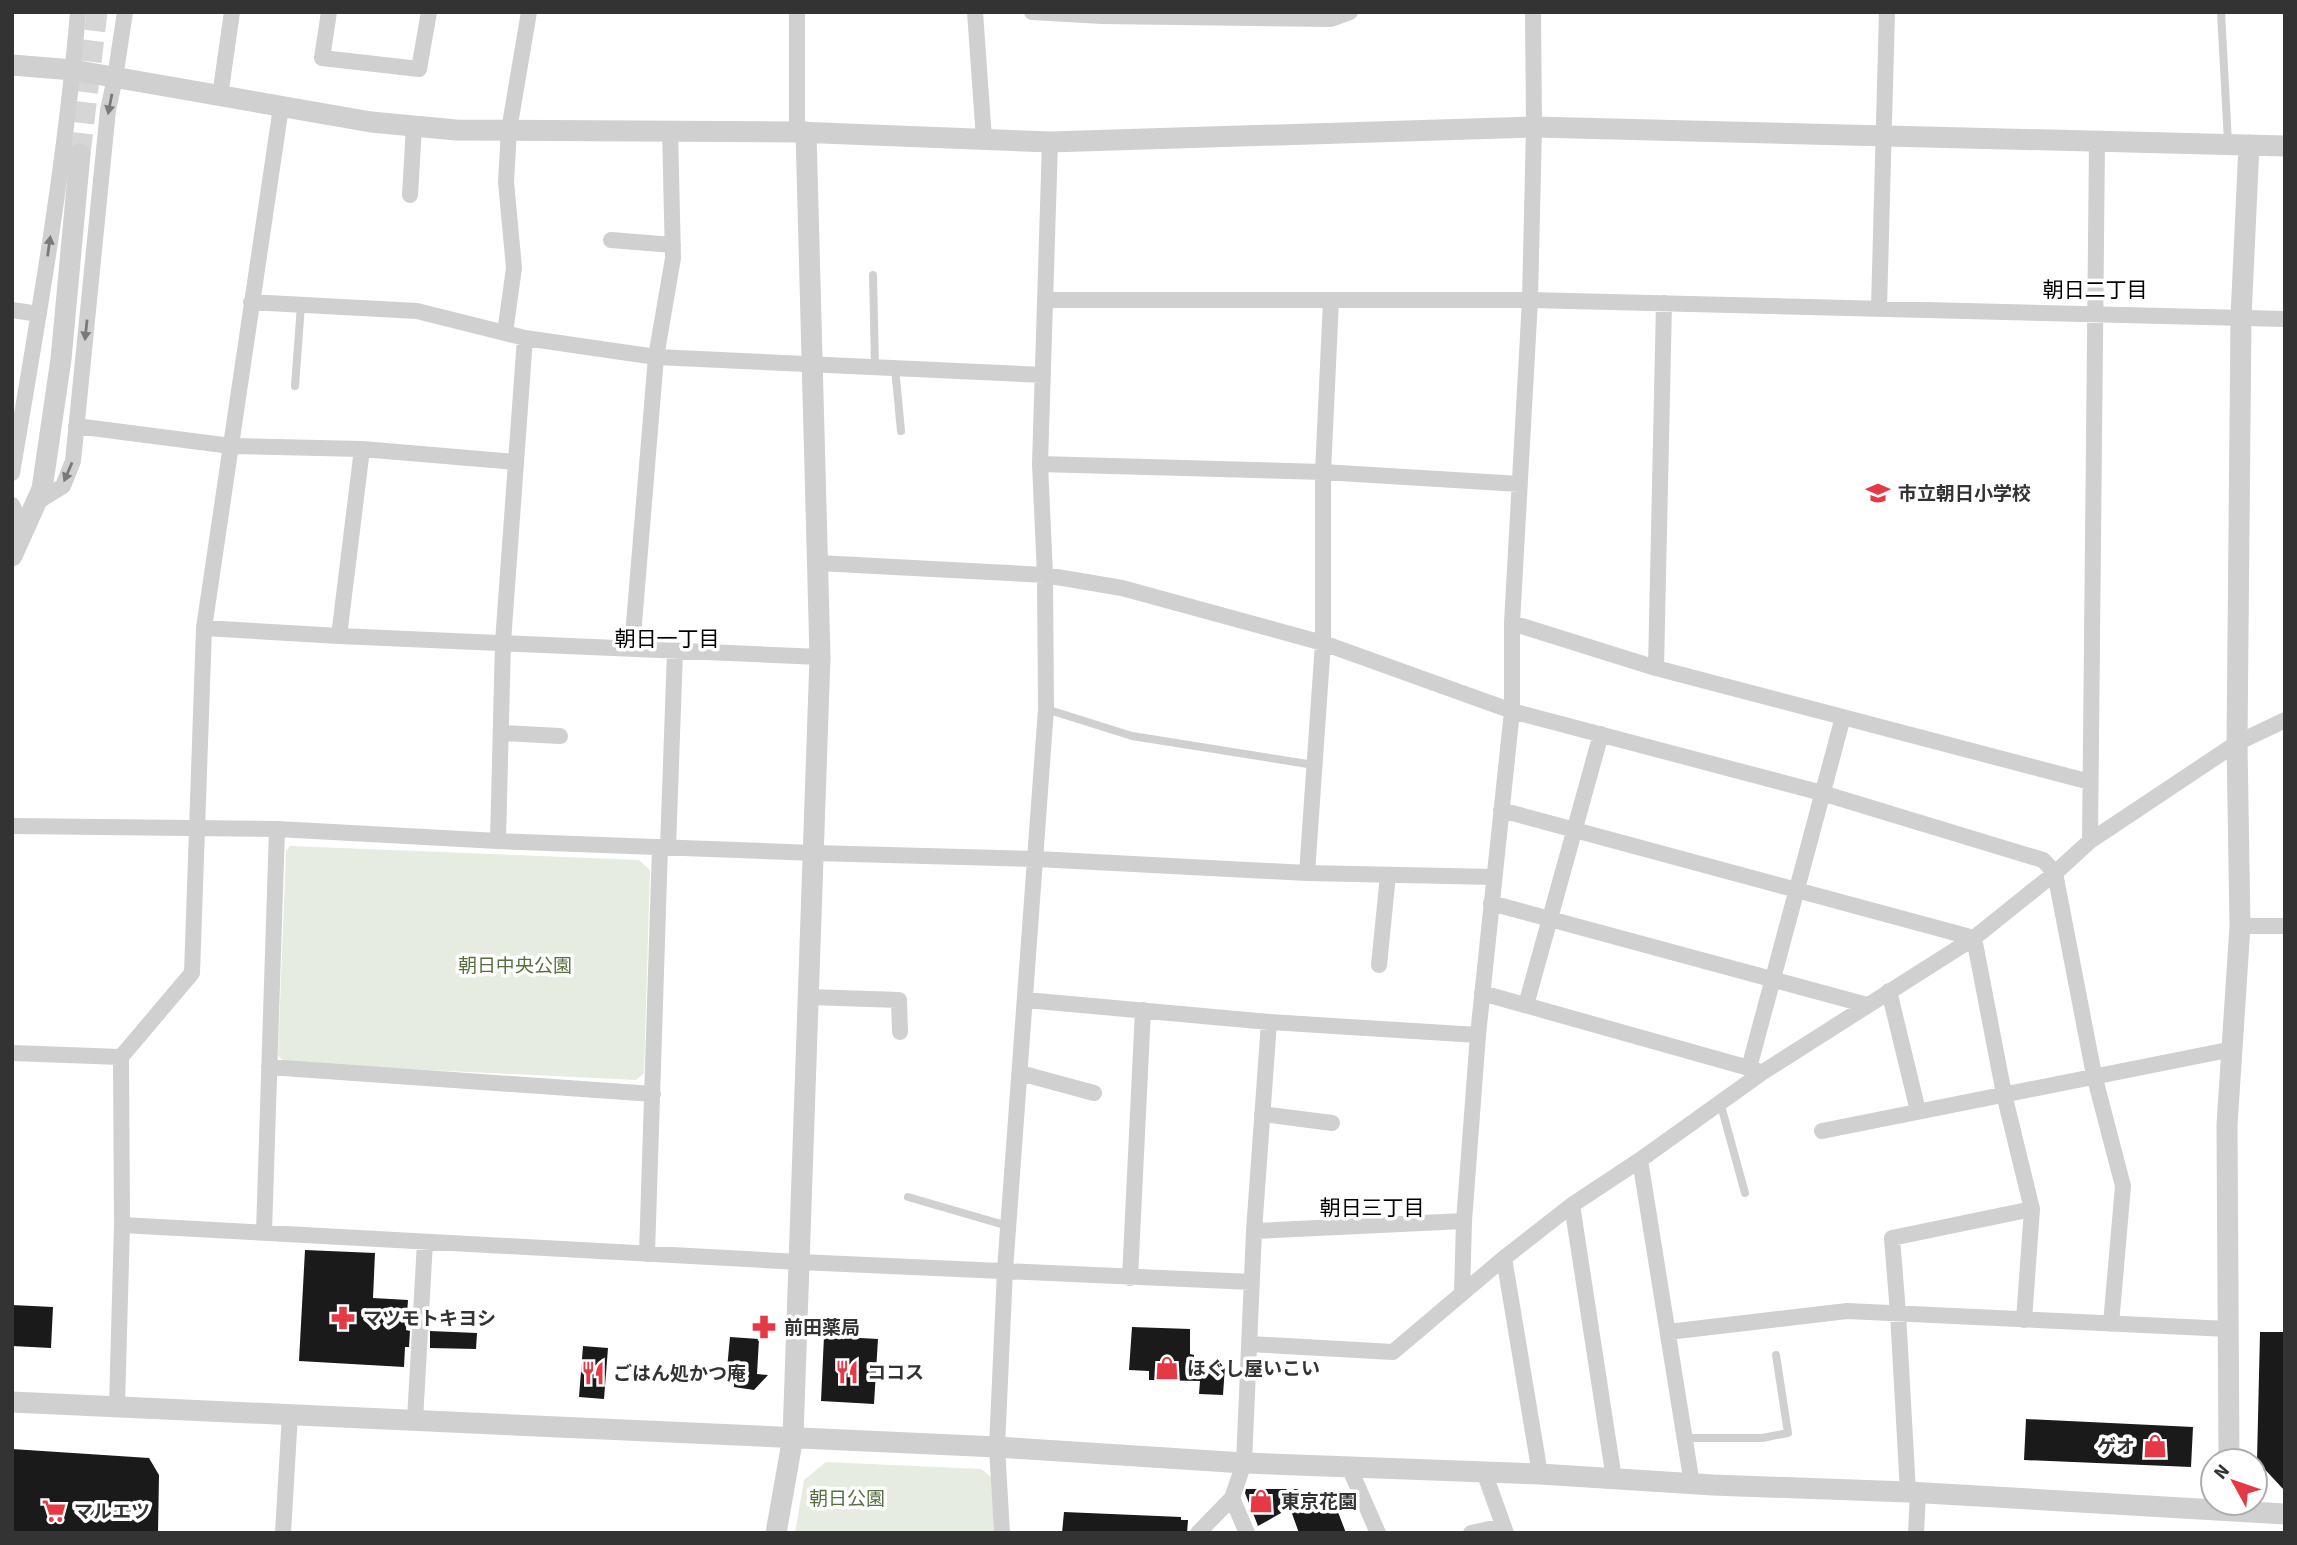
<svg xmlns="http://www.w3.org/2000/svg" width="2297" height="1545" font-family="'Source Sans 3','Noto Sans JP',sans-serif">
	<rect width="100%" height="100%" fill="#fff"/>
	<path fill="#e6ecdf" d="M290,846L639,860L650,870L644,1073L636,1080L286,1063L278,1056L286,851Z
		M826,1462L981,1469L991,1477L994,1533H795L804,1480Z"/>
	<path fill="#1a1a1a" d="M305,1250L375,1253L373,1298L408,1300L406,1330L410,1331L409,1347H405L404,1367L299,1361Z
		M12,1305L53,1307L51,1348L12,1346Z
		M1132,1327L1190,1329V1354L1194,1355V1365L1225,1366L1223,1395L1199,1394L1200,1381L1149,1380V1371L1129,1370Z
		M430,1331L477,1333L476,1349L430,1348Z
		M2260,1332H2285V1491L2257,1461Z
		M824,1336L878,1339L874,1404L821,1401Z
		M730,1337L759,1339L757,1374L768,1375L754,1390L734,1387L735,1369H727Z
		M583,1346L608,1348L604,1399L579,1397Z
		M2026,1419L2193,1427L2191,1467L2024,1460Z
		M12,1449L149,1458L159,1475L158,1533H12Z
		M1246,1489H1296L1317,1496L1330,1491L1346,1533H1299L1290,1508L1258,1526L1245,1493Z
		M1064,1512L1181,1517V1520H1188L1187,1533H1062Z"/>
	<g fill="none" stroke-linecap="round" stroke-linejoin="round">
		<path stroke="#d6d6d6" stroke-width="21" stroke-dasharray="21 10" stroke-linecap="butt" d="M80,154L97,12"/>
		<path stroke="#d0d0d0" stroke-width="8" d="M2221,12L2228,142
			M873,275L875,367
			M895,368L901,431
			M295,386L301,305
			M1046,709L1132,736L1314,765
			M1720,1102L1745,1193
			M908,1197L1008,1226
			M1685,1438H1762L1788,1433L1776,1355"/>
		<path stroke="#d0d0d0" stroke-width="16" d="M329,12L322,58L419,69L429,12
			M797,12V132
			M975,12L984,139
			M1032,12L1102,16L1331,19L1350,12
			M220,96L232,12
			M410,195L414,126
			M611,240L673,245
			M1046,300H1530L2285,319
			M251,302L417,311L525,338L656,357L1043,375
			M1879,308L1887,12
			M12,310L39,314
			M505,333L514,268L506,182L509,130L529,12
			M76,426L231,446L362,449L515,462
			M1040,464L1323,472L1520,484
			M12,473C38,320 65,167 78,12
			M34,504L63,486L73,461L108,110L115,78L125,12
			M12,505L24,527
			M818,563L1045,575L1122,588L1323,643L1512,711L1822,793L2043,860L2055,873L2094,1075L2123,1186L2111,1324
			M1512,623L1656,668L2090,782
			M204,628L339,636L362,449
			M339,636L820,657
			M632,648L656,357L673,258L670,130
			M1656,668L1664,303
			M501,733L560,736
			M1501,810L1974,938L2004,1094L2032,1209L1892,1238L1898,1313L1908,1492
			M12,826L277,829L498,841L814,853L1037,859L1307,873L1494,877
			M498,841L503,642L525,338
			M2090,841L2097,141
			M668,848L675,651
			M1307,873L1323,643V472L1331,300
			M1491,903L1867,1005
			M2240,926H2285
			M1379,965L1388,875
			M1889,991L1918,1111
			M1482,993L1756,1070
			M809,997L899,1000L900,1032
			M1026,1000L1269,1022L1478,1035
			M1526,1005L1601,734
			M12,1053L121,1057L122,1225L117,1406
			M121,1057L192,973L204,628L281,107
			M269,1067L653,1094
			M1749,1068L1843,717
			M1020,1073L1094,1093
			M1262,1114L1332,1123
			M1822,1131L2233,1049
			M1640,1160L1692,1484
			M1572,1205L1614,1479
			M122,1225L800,1262L1252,1282
			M1254,1231L1464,1221
			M264,1232L277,829
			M647,1254L660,847
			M1504,1258L1540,1474
			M1130,1278L1143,1010
			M1462,1293L1464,1221L1478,1035L1512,711V623L1530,300L1534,127L1533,12
			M2024,1320L2032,1209
			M1668,1332L1847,1311L2228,1329
			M1250,1344L1393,1352L1504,1258L1572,1205L1640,1160L1763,1072L1974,938L2055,873L2090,841L2237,743L2285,720
			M415,1420L425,1242
			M1349,1467L1378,1533
			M1484,1472L1506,1533
			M1232,1498L1247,1533
			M283,1533L290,1414
			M1002,1533L997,1447L1005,1270L1046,709L1045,575L1040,464L1050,142
			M1198,1533L1232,1498L1244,1463L1254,1231L1269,1022
			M1471,1533L1503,1526
			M1916,1533L1918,1493"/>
		<path stroke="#d0d0d0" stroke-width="21" d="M12,65L73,70L371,122L456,130L797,132L1050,142L1534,127L2285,146
			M12,556L42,489L61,359L80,154
			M12,1402L997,1447L1244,1463L1540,1474L1713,1485L1908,1492L2285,1514
			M2229,1461L2227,1125L2240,926L2237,743L2241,317L2249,145
			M776,1533L793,1437L820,657L806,132"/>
	</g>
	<defs><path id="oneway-solid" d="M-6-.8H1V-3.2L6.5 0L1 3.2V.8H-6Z" transform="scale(1.75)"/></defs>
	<g fill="#7a7a7a">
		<use href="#oneway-solid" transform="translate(110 104) rotate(101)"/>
		<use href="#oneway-solid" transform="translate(49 246) rotate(-82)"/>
		<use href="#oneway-solid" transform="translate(86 330) rotate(96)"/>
		<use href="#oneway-solid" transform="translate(68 472) rotate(113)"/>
	</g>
	<defs>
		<g id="school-bare" transform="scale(1.89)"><path d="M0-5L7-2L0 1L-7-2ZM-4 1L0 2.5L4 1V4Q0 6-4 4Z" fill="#e63946" stroke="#fff" stroke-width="2.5" paint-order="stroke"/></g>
		<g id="pharmacy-bare" transform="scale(1.89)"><path d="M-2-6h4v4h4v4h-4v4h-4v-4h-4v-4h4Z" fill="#e63946" stroke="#fff" stroke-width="2.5" paint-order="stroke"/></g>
		<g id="shop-bare" transform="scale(1.89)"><path d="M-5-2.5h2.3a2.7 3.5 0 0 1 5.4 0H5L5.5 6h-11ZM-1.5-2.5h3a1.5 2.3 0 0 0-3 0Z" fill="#e63946" stroke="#fff" stroke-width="2.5" paint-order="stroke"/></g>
		<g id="restaurant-bare" transform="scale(1.89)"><path d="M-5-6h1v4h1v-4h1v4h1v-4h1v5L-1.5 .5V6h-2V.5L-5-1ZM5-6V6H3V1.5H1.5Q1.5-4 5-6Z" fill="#e63946" stroke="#fff" stroke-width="2.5" paint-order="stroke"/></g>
		<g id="supermarket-bare" transform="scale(1.89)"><path d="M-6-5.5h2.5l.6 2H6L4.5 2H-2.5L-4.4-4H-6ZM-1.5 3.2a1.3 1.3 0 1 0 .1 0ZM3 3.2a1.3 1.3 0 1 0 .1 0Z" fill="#e63946" stroke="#fff" stroke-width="2.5" paint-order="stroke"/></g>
	</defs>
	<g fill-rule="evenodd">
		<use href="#school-bare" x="1878" y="493"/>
		<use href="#pharmacy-bare" x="343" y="1318"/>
		<use href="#pharmacy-bare" x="764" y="1327"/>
		<use href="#shop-bare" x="1167" y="1368"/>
		<use href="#restaurant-bare" x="847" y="1372"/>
		<use href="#restaurant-bare" x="593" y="1373"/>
		<use href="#shop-bare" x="2155" y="1446"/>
		<use href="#shop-bare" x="1261" y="1501"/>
		<use href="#supermarket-bare" x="54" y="1511"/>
	</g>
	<g text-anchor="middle" stroke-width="7" stroke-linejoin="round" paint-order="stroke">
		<g font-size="19" font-weight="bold" fill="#333" stroke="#fff" text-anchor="start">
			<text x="1898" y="500">市立朝日小学校</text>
			<text x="363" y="1325">マツモトキヨシ</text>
			<text x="784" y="1334">前田薬局</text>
			<text x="1187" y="1375">ほぐし屋いこい</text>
			<text x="867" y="1379">ココス</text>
			<text x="613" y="1380">ごはん処かつ庵</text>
			<text x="2135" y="1453" text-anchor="end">ゲオ</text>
			<text x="1281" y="1508">東京花園</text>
			<text x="74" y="1518">マルエツ</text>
		</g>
		<g font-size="19" fill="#56703f" stroke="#fff">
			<text x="515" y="972">朝日中央公園</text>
			<text x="847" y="1505">朝日公園</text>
		</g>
		<g font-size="21" fill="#000" stroke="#fff">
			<text x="2095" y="297">朝日二丁目</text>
			<text x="667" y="646">朝日一丁目</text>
			<text x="1372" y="1215">朝日三丁目</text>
		</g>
	</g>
	<rect width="2297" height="1545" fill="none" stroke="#333333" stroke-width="28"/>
	<g transform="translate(2234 1482) rotate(310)"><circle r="33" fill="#ffffff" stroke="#adadad" stroke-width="2"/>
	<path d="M0-5L12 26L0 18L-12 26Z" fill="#e63946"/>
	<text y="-10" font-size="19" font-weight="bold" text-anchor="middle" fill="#333333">N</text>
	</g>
</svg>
